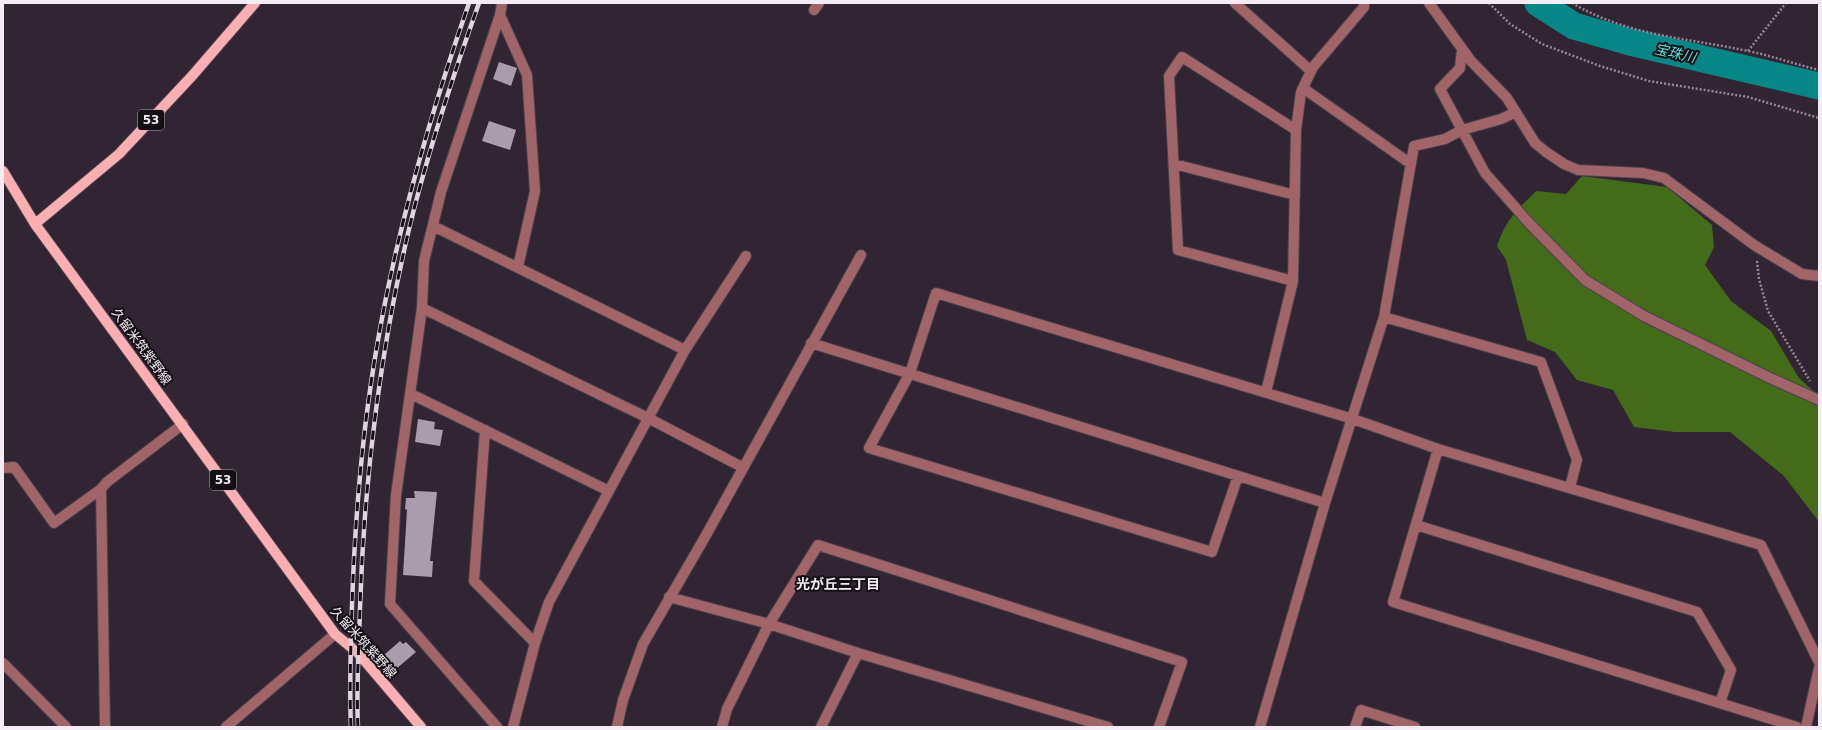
<svg xmlns="http://www.w3.org/2000/svg" width="1822" height="730" font-family="'DejaVu Sans','Noto Sans JP',sans-serif">
	<rect width="100%" height="100%" fill="#312433"/>
	<path fill="#436b1a" d="M1582,176L1667,187L1712,225L1714,247L1705,265L1731,301L1771,331L1799,378L1819,396V522L1784,476L1730,432H1675L1634,427L1613,390L1577,380L1555,352L1527,340L1506,260L1497,246C1506,219 1517,210 1536,191L1566,194Z"/>
	<g fill="none" stroke-linecap="round" stroke-linejoin="round">
		<path stroke="#068687" stroke-width="27" d="M1538,3L1574,26L1630,42L1819,86"/>
	</g>
	<path fill="#ab9cad" d="M499,62L517,68L511,86L493,79Z
		M489,121L516,130L510,150L482,141Z
		M418,419L435,422L434,429L443,430L440,446L415,442Z
		M414,491L437,492L430,561H433L432,577L403,575L407,510L405,509L406,498H415Z
		M400,641L403,644L406,642L416,652L396,669L384,655Z"/>
	<g fill="none" stroke-linecap="round" stroke-linejoin="round">
		<g stroke="#4c404e" stroke-width="12">
			<path id="minor" d="M1235,3L1311,71
				M1429,3L1471,61L1507,98L1535,143L1546,152L1564,164L1578,170L1643,173L1664,178L1754,245L1802,274L1819,276
				M814,10L819,3
				M500,15L527,75L535,191L518,267
				M1462,49L1460,68L1440,89L1485,173L1529,223L1585,280L1644,316L1770,378L1819,400
				M1303,88L1411,164
				M1174,164L1295,195
				M433,226L685,350
				M1293,281L1178,250L1169,76L1182,57L1296,130
				M422,308L648,418L742,467
				M1384,317L1541,362L1577,460L1570,487
				M811,343L1325,503
				M1266,392L1293,281L1296,130L1301,92L1313,67L1364,7V3
				M411,394L609,491
				M485,430L474,581L535,643
				M1438,449L1393,602L1797,727
				M3,468L14,467L54,523L101,489L107,482L183,424
				M1238,476L1212,552L869,448L910,373L936,293L1353,419L1438,449L1761,545L1819,662
				M101,489L105,727
				M1416,525L1697,612L1731,670L1720,703
				M669,597L769,624L858,653L1108,727
				M3,663L66,727
				M226,727L335,634
				M497,727L390,604L396,495L422,308L424,261L441,192L500,15L502,3
				M513,727L535,643L549,602L685,350L746,256
				M617,727L623,700L643,644L705,537L861,255
				M722,727L727,709L769,624L818,545L1182,662L1159,727
				M821,727L858,653
				M1260,727L1325,503L1384,317L1414,146L1445,139L1462,130L1501,119L1516,112
				M1355,727L1361,710L1415,727
				M1806,727L1819,668"/>
		</g>
		<g stroke="#4c404e" stroke-width="12">
			<path id="major" d="M3,171L35,224L335,634L358,653L421,727
				M35,224L119,154L192,76L255,3"/>
		</g>
		<path stroke="#938894" stroke-width="2.5" stroke-dasharray="2 2" stroke-linecap="butt" d="M1489,3L1510,24L1542,44L1600,66L1649,81L1748,97L1819,118
			M1572,3C1628,36 1687,38 1748,51C1772,56 1795,64 1819,70
			M1748,51L1786,3
			M1757,261L1759,279L1768,311L1810,381"/>
		<use href="#minor" stroke="#a16468" stroke-width="10"/>
		<use href="#major" stroke="#fcafb3" stroke-width="10"/>
		<g stroke="#ded5df" stroke-width="4.5">
			<path id="rail" d="M351,727C349,686 351,645 352,605C355,518 362,432 377,346C397,229 430,115 469,3
				M358,727C356,688 359,648 360,608C364,475 382,334 415,205C433,137 455,70 479,3"/>
		</g>
		<use href="#rail" stroke="#151016" stroke-width="3" stroke-dasharray="9" stroke-linecap="butt"/>
	</g>
	<g text-anchor="middle" stroke-width="4" stroke-linejoin="round" paint-order="stroke">
		<g fill="#151016" stroke="#b1aab2" stroke-width="1">
			<rect x="138" y="110" width="26" height="20" rx="3"/>
			<rect x="210" y="470" width="26" height="20" rx="3"/>
		</g>
		<g font-size="12" font-weight="bold" fill="#f4ecf5">
			<text x="151" y="124">53</text>
			<text x="223" y="484">53</text>
		</g>
		<g font-size="13" fill="#f4ecf5" stroke="#151016">
			<text transform="translate(142 346) rotate(54)" y="5">久留米筑紫野線</text>
			<text transform="translate(364 642) rotate(48)" y="5">久留米筑紫野線</text>
		</g>
		<g font-size="14" font-style="italic" fill="#57e2e4" stroke="#151016">
			<text transform="translate(1675 53) rotate(13)" y="5">宝珠川</text>
		</g>
		<g font-size="14" font-weight="bold" fill="#f4ecf5" stroke="#151016">
			<text x="838" y="589">光が丘三丁目</text>
		</g>
	</g>
	<rect width="1822" height="730" fill="none" stroke="#f4ecf5" stroke-width="8"/>
</svg>
